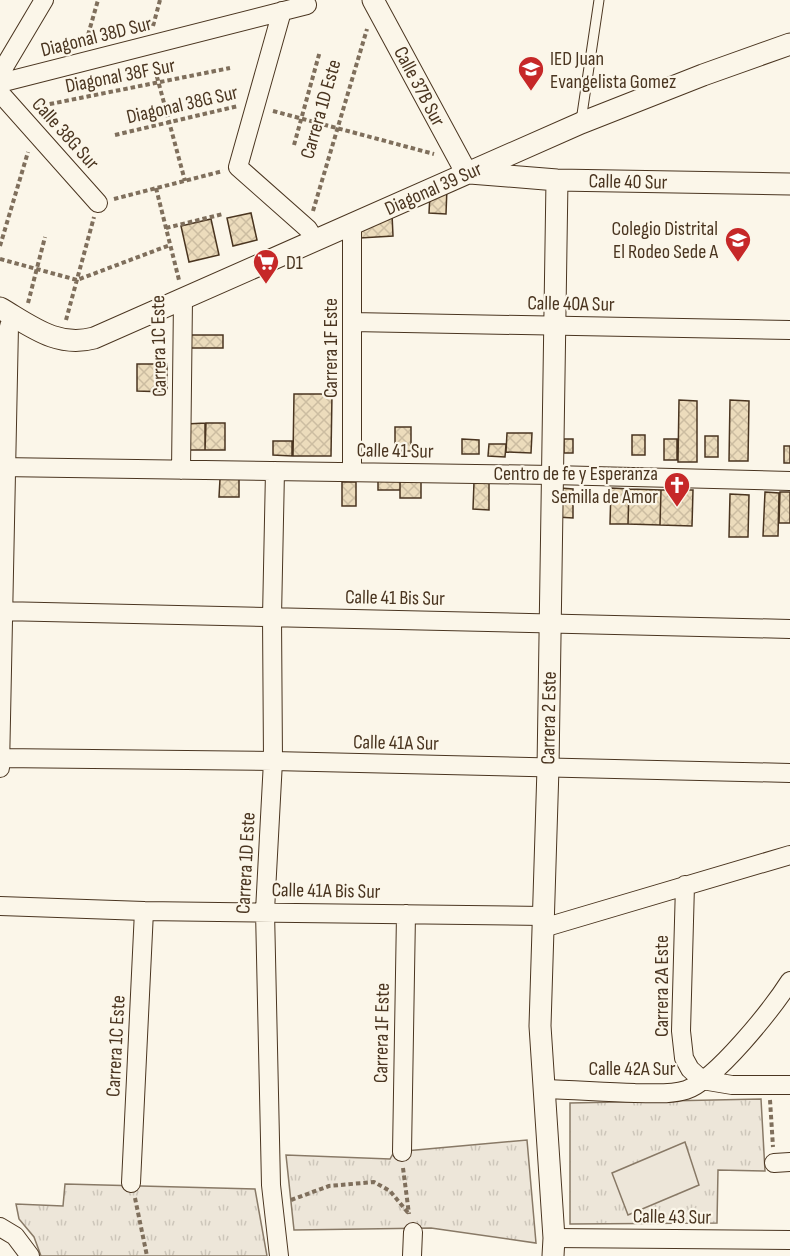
<svg xmlns="http://www.w3.org/2000/svg" width="790" height="1256" font-family="'Sofia Sans Condensed',sans-serif">
	<defs>
		<pattern id="grass-tufts" width="24" height="20" patternUnits="userSpaceOnUse" patternTransform="scale(1.5)"><rect width="24" height="20" fill="#ede6d9"/><path d="M3 7l-1-3M5 7V3M7 7l1-3M15 17l-1-3M17 17v-4M19 17l1-3" fill="none" stroke="#cdc6ba"/></pattern>
		<pattern id="building-cross-hatch" width="8" height="8" patternUnits="userSpaceOnUse" patternTransform="scale(1.5)"><rect width="8" height="8" fill="#ecdcbc"/><path d="M0 0l8 8M0 8l8-8" fill="none" stroke="#ccbda1"/></pattern>
	</defs>
	<rect width="100%" height="100%" fill="#fbf6e9"/>
	<path fill="url(#grass-tufts)" stroke="#887966" stroke-width="1.5" d="M761,1099L765,1171L718,1170L717,1223L570,1224V1103Z
		M527,1140L536,1243L431,1228L294,1230L286,1155L390,1159L394,1152Z
		M65,1184L255,1189L267,1256H41L34,1237L19,1219L16,1204L63,1206Z"/>
	<path fill="#ede6d9" stroke="#887966" stroke-width="1.5" d="M685,1142L699,1185L628,1215L612,1173Z"/>
	<path fill="url(#building-cross-hatch)" stroke="#4a3520" stroke-width="1.5" d="M447,187L446,214L429,213L430,194Z
		M251,213L257,240L233,246L227,218Z
		M392,214L393,236L360,238L359,228Z
		M211,219L219,255L189,262L181,226Z
		M189,335H223V348H189Z
		M137,364H167V392L137,391Z
		M294,394H332L331,456H293Z
		M679,400L697,401V462H678Z
		M730,400L749,401L748,461H729Z
		M205,423V450H186V424Z
		M206,423H225V450H205Z
		M395,427H411V451H395Z
		M507,433H532L531,453L506,452Z
		M632,435H645V455H632Z
		M705,436H718V457H705Z
		M462,439L479,440V454H462Z
		M564,439H573V453H564Z
		M664,439H677V460H664Z
		M273,441H292V456L273,455Z
		M489,444H506L505,457L488,456Z
		M784,446H790V463H784Z
		M220,479H239V497H219Z
		M378,480L400,481V490H378Z
		M400,481H421V498H400Z
		M342,482H356V506H342Z
		M474,482H489V510L473,509Z
		M560,488L573,489V518L557,517Z
		M611,488L629,489L628,524H610Z
		M629,489L661,490L660,525L628,524Z
		M661,490H693L692,526L660,525Z
		M765,492L779,493L778,536H763Z
		M780,492H790V523H779Z
		M730,494L749,495L748,537H729Z"/>
	<g fill="none" stroke-linecap="round" stroke-linejoin="round">
		<g stroke="#4a3520" stroke-width="11">
			<path id="service" d="M581,121L599,0"/>
		</g>
		<g stroke="#4a3520" stroke-width="20">
			<path id="minor" d="M282,11L238,167L308,229L315,240
				M0,74L44,0
				M0,83L307,5
				M0,93L98,203
				M352,322L790,330
				M0,467L552,475L790,481
				M181,470L183,299
				M275,471L272,617L273,761L265,911L271,1185L279,1256
				M352,472V223
				M0,611L790,629
				M0,758L273,761L790,773
				M0,768L9,326
				M685,885L681,1031L684,1058L690,1069L702,1080
				M0,906L144,911L543,916
				M543,928L790,855
				M702,1080L732,1085H790
				M543,1089C574,1090 604,1092 635,1093C651,1093 670,1095 686,1090C716,1080 772,1009 790,981
				M402,1152L406,914
				M774,1163L790,1162
				M131,1183L144,911
				M0,1227L15,1236L30,1256
				M554,1238L790,1240
				M412,1256L413,1232"/>
		</g>
		<g stroke="#4a3520" stroke-width="23">
			<path id="tertiary" d="M373,0L466,172
				M470,173L557,180L790,184
				M0,308C31,326 57,348 94,338L581,123L703,75L790,44
				M553,1256L554,1238L540,1026L548,768L557,180"/>
		</g>
		<path stroke="#7f6f5c" stroke-width="4" stroke-dasharray="4.5 3" stroke-linecap="butt" d="M153,26L160,0
			M86,42L98,0
			M153,62L185,181
			M35,107L230,68
			M273,111L434,154
			M115,135L238,106
			M294,145L320,51
			M156,188L179,280
			M114,199L223,171
			M313,211L367,29
			M166,228L223,214
			M0,246L28,152
			M0,259L77,280L170,245
			M28,303L45,237
			M66,320L94,217
			M770,1100L773,1147
			M403,1168L409,1214
			M135,1198L147,1256
			M291,1200L329,1186L374,1182L390,1191L409,1214"/>
		<use href="#service" stroke="#fbf6e9" stroke-width="9"/>
		<use href="#minor" stroke="#fbf6e9" stroke-width="18"/>
		<use href="#tertiary" stroke="#fbf6e9" stroke-width="21"/>
	</g>
	<defs>
		<g id="school-pin" transform="scale(1.35)"><path d="M0 17L-7.5 6A9.5 9.5 0 1 1 7.5 6Z" fill="#c62828" stroke="#fbf6e9"/><path d="M0-5L7-2L0 1L-7-2ZM-4 1L0 2.5L4 1V4Q0 6-4 4Z" fill="#fff"/></g>
		<g id="university-pin" transform="scale(1.35)"><path d="M0 17L-7.5 6A9.5 9.5 0 1 1 7.5 6Z" fill="#c62828" stroke="#fbf6e9"/><path d="M0-5L7-2L0 1L-7-2ZM-4 1L0 2.5L4 1V4Q0 6-4 4Z" fill="#fff"/></g>
		<g id="supermarket-pin" transform="scale(1.35)"><path d="M0 17L-7.5 6A9.5 9.5 0 1 1 7.5 6Z" fill="#c62828" stroke="#fbf6e9"/><path d="M-6-5.5h2.5l.6 2H6L4.5 2H-2.5L-4.4-4H-6ZM-1.5 3.2a1.3 1.3 0 1 0 .1 0ZM3 3.2a1.3 1.3 0 1 0 .1 0Z" fill="#fff"/></g>
		<g id="church-pin" transform="scale(1.35)"><path d="M0 17L-7.5 6A9.5 9.5 0 1 1 7.5 6Z" fill="#c62828" stroke="#fbf6e9"/><path d="M-1.2-6h2.4v3.5h3.3v2.4h-3.3V6h-2.4V-.1h-3.3v-2.4h3.3Z" fill="#fff"/></g>
	</defs>
	<g fill-rule="evenodd">
		<use href="#school-pin" x="531" y="69"/>
		<use href="#university-pin" x="738" y="240"/>
		<use href="#supermarket-pin" x="266" y="262"/>
		<use href="#church-pin" x="677" y="485"/>
	</g>
	<g text-anchor="middle" stroke-width="4.5" stroke-linejoin="round" paint-order="stroke">
		<g font-size="20" fill="#4a3520" stroke="#fbf6e9">
			<text transform="translate(96 36) rotate(-14)" y="7">Diagonal 38D Sur</text>
			<text transform="translate(120 75) rotate(-11)" y="7">Diagonal 38F Sur</text>
			<text transform="translate(420 86) rotate(62)" y="7">Calle 37B Sur</text>
			<text transform="translate(182 104) rotate(-13)" y="7">Diagonal 38G Sur</text>
			<text transform="translate(320 109) rotate(-74)" y="7">Carrera 1D Este</text>
			<text transform="translate(66 133) rotate(48)" y="7">Calle 38G Sur</text>
			<text transform="translate(628 181) rotate(1)" y="7">Calle 40 Sur</text>
			<text transform="translate(433 188) rotate(-24)" y="7">Diagonal 39 Sur</text>
			<text transform="translate(571 303) rotate(1)" y="7">Calle 40A Sur</text>
			<text transform="translate(158 346) rotate(-91)" y="7">Carrera 1C Este</text>
			<text transform="translate(330 348) rotate(-90)" y="7">Carrera 1F Este</text>
			<text transform="translate(395 450) rotate(1)" y="7">Calle 41 Sur</text>
			<text transform="translate(395 597) rotate(1)" y="7">Calle 41 Bis Sur</text>
			<text transform="translate(548 718) rotate(-89)" y="7">Carrera 2 Este</text>
			<text transform="translate(396 742) rotate(1)" y="7">Calle 41A Sur</text>
			<text transform="translate(245 863) rotate(-87)" y="7">Carrera 1D Este</text>
			<text transform="translate(326 890) rotate(1)" y="7">Calle 41A Bis Sur</text>
			<text transform="translate(661 986) rotate(-90)" y="7">Carrera 2A Este</text>
			<text transform="translate(381 1033) rotate(-89)" y="7">Carrera 1F Este</text>
			<text transform="translate(115 1046) rotate(-87)" y="7">Carrera 1C Este</text>
			<text x="632" y="1075">Calle 42A Sur</text>
			<text transform="translate(672 1216) rotate(1)" y="7">Calle 43 Sur</text>
		</g>
		<g font-size="20" fill="#4a3520" stroke="#fbf6e9" text-anchor="start">
			<text x="550" y="65">IED Juan<tspan x="550" dy="23">Evangelista Gomez</tspan></text>
			<text x="718" y="235" text-anchor="end">Colegio Distrital<tspan x="718" dy="23">El Rodeo Sede A</tspan></text>
			<text x="286" y="269">D1</text>
			<text x="658" y="480" text-anchor="end">Centro de fe y Esperanza<tspan x="658" dy="23">Semilla de Amor</tspan></text>
		</g>
	</g>
</svg>
